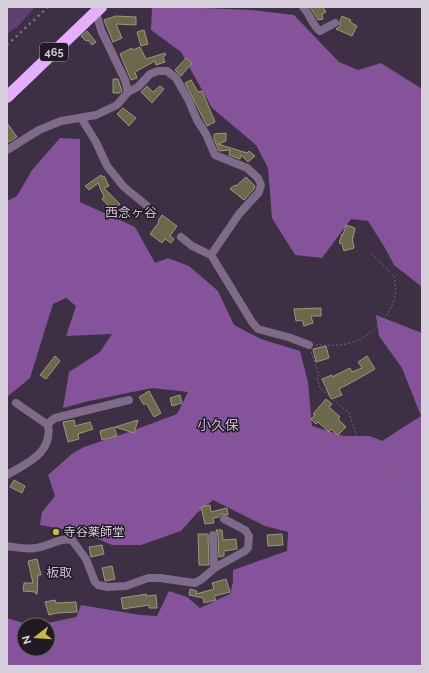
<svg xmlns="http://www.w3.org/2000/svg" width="429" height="673" font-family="Raleway,'Noto Sans JP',sans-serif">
	<rect width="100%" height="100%" fill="#3d2f44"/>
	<path fill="#5f416d" d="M7,7H35L17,27L7,34Z"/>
	<path fill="#84539a" d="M152,7H196L203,8L252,10L294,15L339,62L358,70L381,63L422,89V287L394,265L385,248L368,221L351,219L322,258L295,255L272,218L268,168L256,145L212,108L181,52L151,30Z
		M60,138L80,139V202L135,227L155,263L168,258L189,266L218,291L234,325L261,339L300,351L308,382L312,426L344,436H370L382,441L421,416L402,368L379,336L376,315L422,333V666H7V618L30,625H24V649H48V625H38L76,617L81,605L140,615L157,616L169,591L187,597L200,608L230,594L233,582V570L287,551L288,532L265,526L213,500L197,513L181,531L141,545H112L84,533L40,525L42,512L55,496L48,475L73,453L84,447L126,433L177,414L188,392L152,388L89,401L63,408L69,372L100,352L112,334L66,336L76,306L66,298L53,304L30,378L7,397V201L17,196L32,170Z"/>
	<path fill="#6b684c" stroke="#9b987a" d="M310,7H323L326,12L322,14L323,19L318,20Z
		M116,16L136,17V25L116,24L122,38L113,42L104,20Z
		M342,16L351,20L350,22L357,26L352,36L336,29L340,26V21Z
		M144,30L148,44L141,46L137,32Z
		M87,31L96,42L92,45L88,40L86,41L81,36Z
		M140,47L146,59L165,53L166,55L163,57L165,62L156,65L155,61L135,72L137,78L131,80L120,54L132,48L133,50Z
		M186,58L192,63L181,76L175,70Z
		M113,79H118L122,91L120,93H113Z
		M191,80L198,92L202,91L215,122L207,126L185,83Z
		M147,86L153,92L160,86L164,89L152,103L141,92Z
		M123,108L136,118L129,126L117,114Z
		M7,123L17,137L9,142L7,139Z
		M226,133V141L218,144L247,153L249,151L255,156L248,162L241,155L240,159L229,155L230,150L219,151L214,139V134Z
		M101,175L102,177L104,176L109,186L104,188L120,204L113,211L102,199L104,197L98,183L89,190L85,186Z
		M246,177L255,186L254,189L244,200L230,189L235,185L236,186Z
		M162,215L177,226L170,236L174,239L171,243L165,239L162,243L150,234L159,222L158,221Z
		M346,225L355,228L353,238L352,237L354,248L344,251L342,244L339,243L342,234L343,235Z
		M321,308V316H311L313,323L304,326L302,320L296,321L294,309Z
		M326,346L329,358L316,362L313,349Z
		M55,356L60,361L46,379L40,375Z
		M367,356L375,369L356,380L339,389L342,395L331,399L322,379L332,375V377L350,368L352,372L362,368L358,362Z
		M149,391L161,413L154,417L146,403L144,405L139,397Z
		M180,395L182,403L172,406L170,398Z
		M326,399L332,404L329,407L340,417L338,419L346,427L338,435L331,429L329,432L318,422L316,424L311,419L315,415L313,414Z
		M74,420L75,426L90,422L93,429L78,434L79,439L68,442L63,422Z
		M138,420L134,433L115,427Z
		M114,427L117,436L102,440L100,431Z
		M14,480L25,486L22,493L10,487Z
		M210,505L211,512L227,508L228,515L221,514L219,517L213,518L214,523L205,524L201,507Z
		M216,530H222L223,540L236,539L237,549L224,551V556L219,557L218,535Z
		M198,534H208L209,565H199Z
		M282,534L283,545L268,546L267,535Z
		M102,545L104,554L91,557L89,547Z
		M37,559L41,575H38L37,594H36L35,592L23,591L24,583H33L28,561Z
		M112,566L115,579L105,581L102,568Z
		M226,579L230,592L214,596L216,600L204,603L203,598L189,595L190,589L197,591L196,594L214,589L212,583Z
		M147,594L145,596L156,595L157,608H149V605L123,609L121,598Z
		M55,600L56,603L76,602L77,612L57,613L49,615L45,602Z"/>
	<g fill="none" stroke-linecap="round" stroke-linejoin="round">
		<path stroke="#716578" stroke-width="1" stroke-dasharray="2 2" stroke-linecap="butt" d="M316,345C325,345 337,346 346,344C367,340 385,322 393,303C397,296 395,284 394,276L370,252
			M311,352L319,375L317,378L320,388L349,413L359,443L401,483L422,513"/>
		<path stroke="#7f6a89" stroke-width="8" d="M303,7C310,14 312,25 320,31L335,23
			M128,92L138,87L150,74L158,71H167L176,78L188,99L197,120L206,134L215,155L247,168L258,178L261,185L259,192L239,214L211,255
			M81,118L96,142L107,166L124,187L146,205
			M7,150L39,130L61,121L96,115L117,105L128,92L125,80L101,30L96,12
			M181,237L192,246L211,255L252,322L258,329L291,338L309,345
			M16,403L48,425
			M7,475C27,463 53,453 48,425L51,421L55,418L129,400
			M213,535L214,564L216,567
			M7,546C16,547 26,550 35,548C48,547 59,537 72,540L86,559L95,582L98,585L108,587L126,586L148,578H160L195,583L202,579L216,567L245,551L248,548L249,536L245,530L224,519"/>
		<path stroke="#e5affd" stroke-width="12" d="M7,97L101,7"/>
		<path stroke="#8a7f90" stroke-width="2" stroke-dasharray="2 4" stroke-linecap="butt" d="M7,45L48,7"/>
	</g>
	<circle fill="#c9ba3a" stroke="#201a23" stroke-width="1.5" cx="56" cy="532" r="4"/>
	<g text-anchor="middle" stroke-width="3" stroke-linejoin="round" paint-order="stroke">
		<rect fill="#201a23" stroke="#a199a5" stroke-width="1" x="40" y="43" width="28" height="18" rx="3"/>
		<g font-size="11" font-weight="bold" fill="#d8cfdd">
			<text x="54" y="56">465</text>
		</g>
		<g font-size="12" fill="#d8cfdd" stroke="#201a23" text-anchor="start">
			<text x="64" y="536">寺谷薬師堂</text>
		</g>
		<g font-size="13" fill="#cbb9d4" stroke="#201a23">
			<text x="131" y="217">西念ヶ谷</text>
			<text x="59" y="577">板取</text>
		</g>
		<g font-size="14" fill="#cbb9d4" stroke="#201a23">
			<text x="218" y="430">小久保</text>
		</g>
	</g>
	<rect width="429" height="673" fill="none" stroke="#d8cfdd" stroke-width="16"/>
	<g transform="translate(36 637) rotate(253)"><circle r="19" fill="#201a23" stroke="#6a626d"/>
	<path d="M0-3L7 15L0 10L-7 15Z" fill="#c9ba3a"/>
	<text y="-6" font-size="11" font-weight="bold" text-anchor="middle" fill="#d8cfdd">N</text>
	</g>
</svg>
